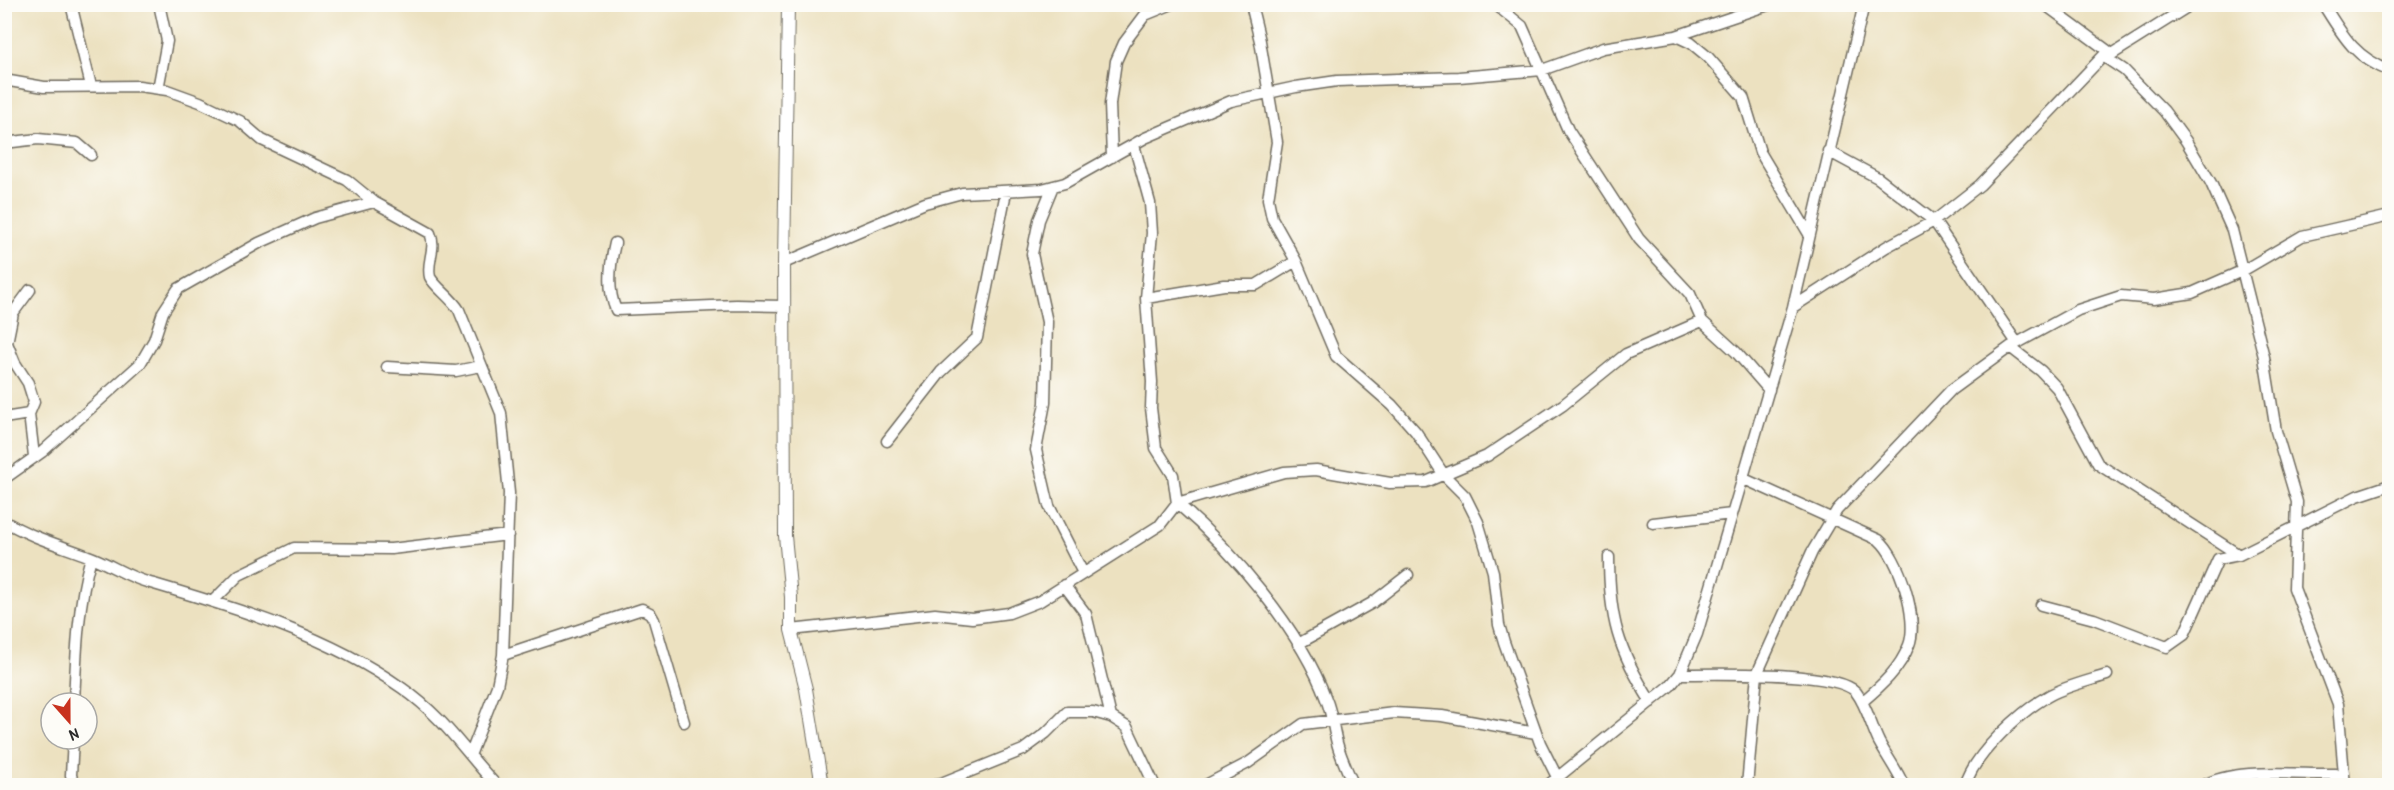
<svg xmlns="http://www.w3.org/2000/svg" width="2394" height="790" font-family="'Patrick Hand',sans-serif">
	<rect width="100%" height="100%" fill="#fdfcf7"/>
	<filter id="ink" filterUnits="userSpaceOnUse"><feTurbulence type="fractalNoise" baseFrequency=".0167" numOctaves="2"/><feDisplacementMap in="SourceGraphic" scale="12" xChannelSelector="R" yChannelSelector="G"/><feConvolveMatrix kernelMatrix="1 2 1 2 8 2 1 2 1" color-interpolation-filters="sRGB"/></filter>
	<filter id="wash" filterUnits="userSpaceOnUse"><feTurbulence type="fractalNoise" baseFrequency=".008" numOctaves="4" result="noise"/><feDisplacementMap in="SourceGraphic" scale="24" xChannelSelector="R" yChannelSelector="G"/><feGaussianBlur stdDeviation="1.35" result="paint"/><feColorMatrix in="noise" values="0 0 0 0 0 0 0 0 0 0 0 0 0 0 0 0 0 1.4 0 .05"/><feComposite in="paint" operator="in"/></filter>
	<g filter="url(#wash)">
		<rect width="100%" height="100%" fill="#ece1c0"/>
	</g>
	<g filter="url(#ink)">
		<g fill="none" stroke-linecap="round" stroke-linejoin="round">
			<g stroke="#6f6b5f" stroke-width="13">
				<path id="minor" d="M1251,4L1260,41L1277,142L1268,199L1272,218L1296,261L1336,356L1392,405L1416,432L1444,475L1465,496L1478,522L1493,572L1499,625L1504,642L1540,743L1557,777
					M1495,4L1522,26L1568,130L1639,239L1690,294L1702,321L1736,352L1769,390
					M2044,4L2108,51L2107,57
					M2323,4C2343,36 2354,57 2390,71
					M72,8L91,86
					M1676,36L1771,4
					M2106,58L2124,70L2164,111L2186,141L2211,183L2232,230L2264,357L2276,431L2297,502L2294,588L2338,704L2345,786
					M2106,58L2192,4
					M4,80L44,87L139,86L167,90L200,102L240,121L262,140L347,180L374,202L430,233C437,248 426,262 430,277C434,286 452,298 459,310L501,413L509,493L503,655L497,686L471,753
					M158,89L167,41L159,4
					M4,143L38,139L77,143L91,155
					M1134,145L1150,203L1152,233L1146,298L1152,382L1151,408L1156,448L1173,475L1177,503C1232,550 1301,630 1326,699C1332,713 1333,728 1337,743C1341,758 1348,772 1354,786
					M1828,151L1878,178L1934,221L2017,343
					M1112,157L1110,104L1116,61L1124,43L1145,15L1172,4
					M1053,186L1039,220L1032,254L1047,322L1045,403L1036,450L1049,506L1083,573
					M615,243C610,264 607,290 616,310L736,305L784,306
					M784,263L925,203L962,193L1042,189L1065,183L1145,138L1231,101L1296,87L1337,81L1459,77L1542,70L1603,48L1676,36L1691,43L1708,57L1743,97L1760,152L1809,234
					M30,290L13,313L7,343L15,363L28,383L34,402L29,414L34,456
					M1146,298L1224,285H1256L1296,261
					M1793,307L1886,247L1934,221L1980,185L2108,51
					M2010,347L2041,371L2057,388L2098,464L2239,555L2357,496L2390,485
					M387,367L456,371L481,366
					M4,418L29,414
					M887,441L941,372L977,338L1006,192
					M1742,478L1879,540C1899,557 1919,619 1909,645C1900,669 1881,686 1862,702
					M4,479L42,452L140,364L154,340L163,312L178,289L259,243L315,218L374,202
					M4,521C31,537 59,545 88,556C108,563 126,576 147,582C235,608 326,634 402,688C445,718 463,750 497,786
					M1653,523L1732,514
					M1609,557C1609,618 1618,650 1651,702
					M1064,585L1086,614L1111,717L1127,727L1155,786
					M214,600L239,575L294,548L391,549L508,535
					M2041,605L2094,619L2167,647L2184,635L2218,559L2239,555
					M791,630L935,614L972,618L1009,613L1040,601L1160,525L1177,503L1284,472L1316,470L1390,483L1426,482L1487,456L1563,405L1626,354L1702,321
					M1298,644L1372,603L1408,575
					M503,655L642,609L650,613L654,620L684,722
					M1680,674C1712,674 1837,670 1856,692C1867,706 1871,726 1879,742C1887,757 1897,770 1904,786
					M74,703C76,656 78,602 91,557
					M73,739L71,775L74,786
					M934,786L1023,750L1046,733L1067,712H1093L1111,717
					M1204,786L1248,763L1303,724L1394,713L1442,716L1536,733
					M1547,786L1670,686L1680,674L1697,634L1793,307L1864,4
					M1747,786L1757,674L1812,552L1837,510L1951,390L2010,347L2078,310L2121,296L2154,299L2192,293L2244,270L2302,236L2390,216
					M1965,786C1974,754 2022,710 2050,695C2067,686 2088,681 2107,675
					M2203,786C2234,767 2298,775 2335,774L2346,782"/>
			</g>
			<g stroke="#6f6b5f" stroke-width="14">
				<path id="major" d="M788,4L784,263L785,536L791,597V630L806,689L822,786"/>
			</g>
			<use href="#minor" stroke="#fff" stroke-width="10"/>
			<use href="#major" stroke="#fff" stroke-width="12"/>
		</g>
	</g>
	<rect width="2394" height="790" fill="none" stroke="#fdfcf7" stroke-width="24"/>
	<g transform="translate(69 721) rotate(159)"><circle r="28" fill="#fdfcf7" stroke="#a9a8a5" stroke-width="1.5"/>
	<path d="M0-4.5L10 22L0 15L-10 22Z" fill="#c8321e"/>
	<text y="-9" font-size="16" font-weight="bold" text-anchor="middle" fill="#2b2b2b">N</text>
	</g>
</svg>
